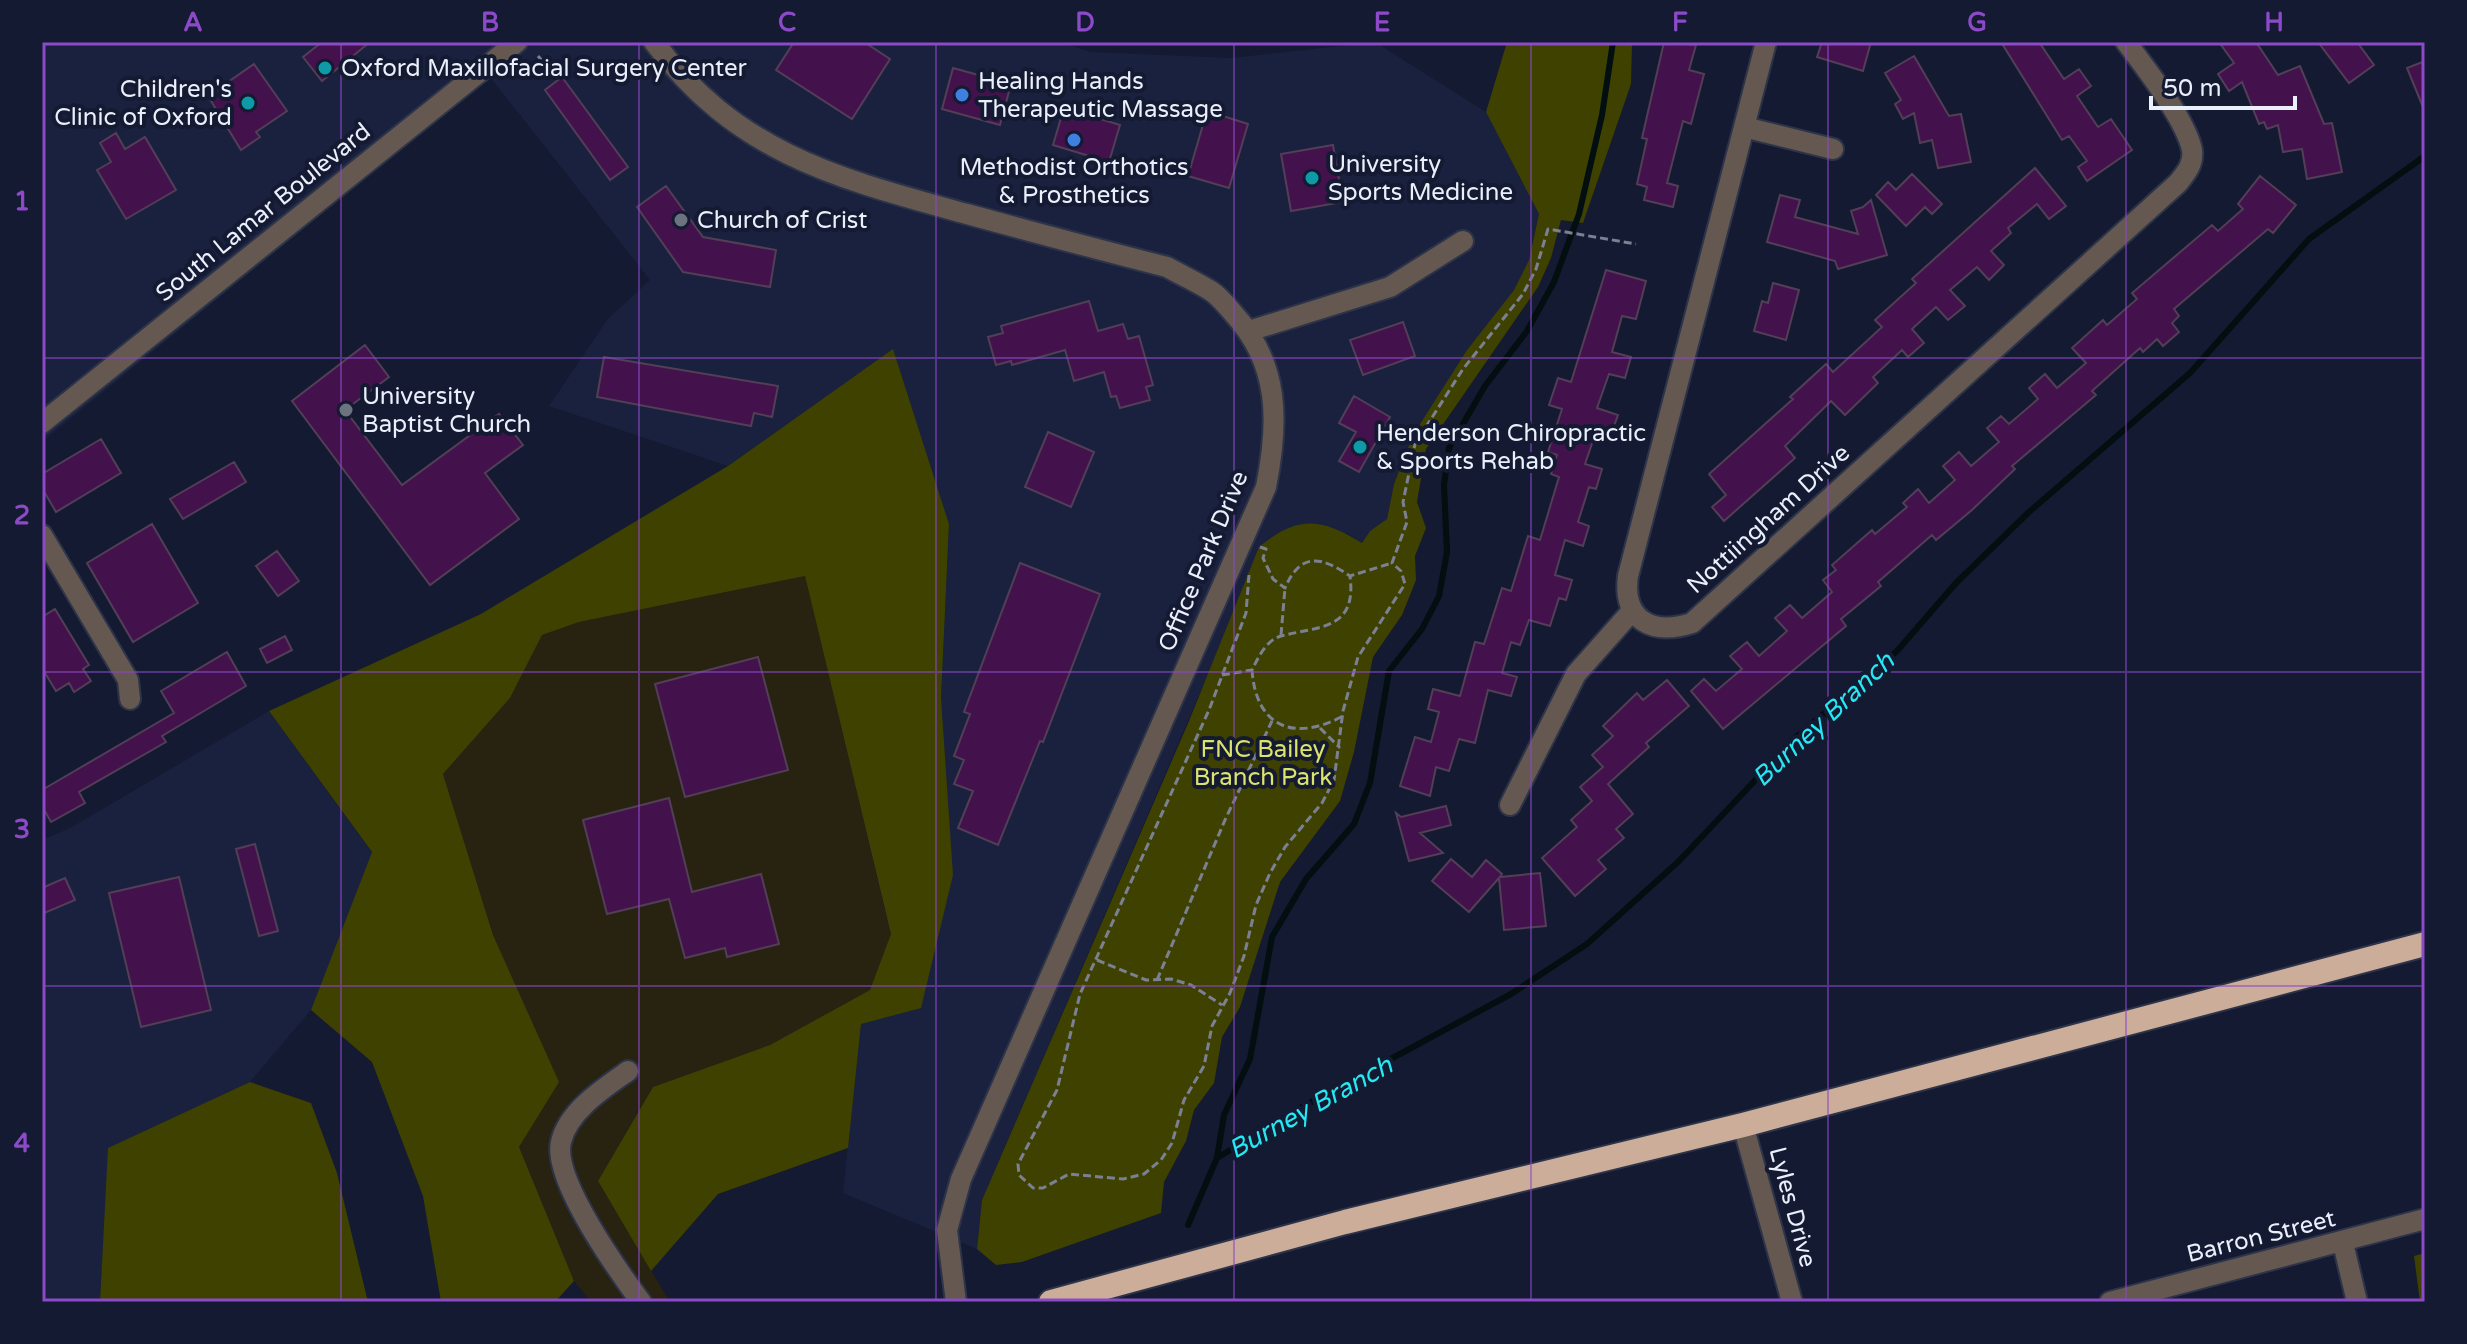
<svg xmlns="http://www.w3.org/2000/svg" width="2467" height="1344" font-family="'Varela Round',sans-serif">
	<rect width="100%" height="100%" fill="#131a31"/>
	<path fill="#19213e" d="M42,42H1061L1090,52L1232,58L1375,42L1486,112L1539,214L1529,260L1514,290L1467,350L1413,435L1394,484L1387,519L1370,531L1362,543L1347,533L1215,658L982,1200L977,1249L843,1193L861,1024L941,698L949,524L893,350L728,466L549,406L607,320L650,280L490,77L42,442Z
		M269,711L372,853L311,1010L250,1082L109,1148L100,1302H42V840L72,827Z"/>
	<path fill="#282211" d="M805,576L891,935L870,990L770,1045L653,1087L598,1181L670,1302H591L574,1281L519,1147L558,1082L493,935L443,774L510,698L542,635L579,622Z"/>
	<path fill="#3f4101" d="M1507,42H1632L1631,84L1583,223L1561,220L1551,258L1538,287L1426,449L1417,502L1426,528L1415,556L1416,580L1402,615L1373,657L1354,752L1340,801L1280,882L1240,1007L1222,1037L1214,1083L1194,1110L1186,1141L1164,1182L1161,1213L1022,1262L996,1265L977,1249L982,1200L1189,721L1259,547C1298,515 1320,518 1362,543L1370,531L1387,519L1394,484L1413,435L1467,350L1514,290L1529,260L1539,214L1486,112Z
		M893,349L949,524L941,698L953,875L921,1008L861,1024L848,1148L718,1194L651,1271L598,1181L653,1087L770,1045L870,990L891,934L805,576L579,622L542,635L510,698L443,774L493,935L559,1082L519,1147L574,1281L555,1302H441L423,1196L372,1062L311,1010L372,852L269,711L481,614L728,466Z
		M250,1082L311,1103L337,1173L368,1302H100L108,1148Z
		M2425,1253V1302H2420L2414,1256Z"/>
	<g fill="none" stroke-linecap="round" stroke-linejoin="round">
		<path stroke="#020e0f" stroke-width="6" d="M1217,1158L1302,1107L1511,994L1587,944L1679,861L1795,738L1897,651L1956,583L2029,512L2190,373L2309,239L2425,156
			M1188,1225L1217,1158L1224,1115L1250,1059L1272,937L1306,879L1354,824L1370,783L1389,671L1422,629L1439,596L1447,552L1444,485L1449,448L1485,386L1527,331L1554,282L1579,214L1602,115L1613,42"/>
	</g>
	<path fill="#43124c" stroke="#523e56" stroke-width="2" d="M322,42H370L322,81L303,57Z
		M794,42H864L890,59L852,119L776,70Z
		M1664,42L1696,45L1689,70L1704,74L1691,124L1683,121L1667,183L1678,186L1673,207L1644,200L1647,187L1637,184L1647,139L1642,138Z
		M1822,42H1871L1863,71L1817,57Z
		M2001,42H2039L2064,79L2079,69L2091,86L2077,96L2098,127L2111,119L2132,150L2087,181L2078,167L2087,161L2069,136L2062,140Z
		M2219,42H2256L2278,75L2300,66L2324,124L2332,123L2342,172L2307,179L2302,149L2283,152L2278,125L2267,129L2264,122L2259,124L2242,82L2229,91L2218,74L2234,63Z
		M2318,42H2357L2374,65L2349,83Z
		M1914,56L1949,116L1961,114L1971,162L1938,168L1932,140L1920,143L1914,113L1903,119L1895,104L1901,100L1885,73Z
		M2425,61V112L2407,68Z
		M254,64L287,111L256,132L260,137L241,150L208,96Z
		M953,68L1011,84L1000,125L942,109Z
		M562,77L628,167L610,180L545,90Z
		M1064,108L1120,125L1109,162L1053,145Z
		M1207,111L1248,124L1229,188L1188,176Z
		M116,133L125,149L145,137L176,190L126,219L97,170L111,162L100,143Z
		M1333,145L1343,202L1291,211L1281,154Z
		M2035,168L2066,206L2049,219L2037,204L2008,228L2011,233L1991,251L2004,265L1989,280L1977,267L1950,290L1965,306L1948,320L1936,307L1912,329L1924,343L1908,357L1902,350L1873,377L1878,383L1845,415L1831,401L1785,446L1795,458L1724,521L1712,507L1726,495L1709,474L1793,399L1790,397L1826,364L1833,372L1882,327L1875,320L1916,283L1912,279Z
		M1912,174L1942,204L1932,214L1925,207L1906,226L1876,195L1888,182L1896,190Z
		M2260,176L2296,205L2273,233L2268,229L2174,309L2179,316L2172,323L2179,332L2163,346L2157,339L2143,352L2140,348L2092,391L2096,395L2012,466L2015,469L1972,510L1936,540L1932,535L1878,582L1881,586L1841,619L1846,626L1723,729L1691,691L1704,679L1716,691L1742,669L1730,656L1747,642L1759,656L1787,631L1775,618L1790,605L1802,618L1832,592L1823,580L1836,570L1832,565L1872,530L1875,534L1907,507L1903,503L1918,489L1929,503L1955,480L1943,466L1959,452L1971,466L1999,442L1987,428L2001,416L2009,424L2038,399L2029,388L2045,374L2057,388L2086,363L2072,348L2103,320L2107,325L2137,299L2132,293L2212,225L2218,231L2243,209L2238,204Z
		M666,186L703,237L776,250L770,287L683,272L637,207Z
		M1780,195L1800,200L1795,217L1858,234L1851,211L1863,207L1871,200L1887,255L1838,269L1835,261L1767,242Z
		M1606,270L1646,281L1636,319L1622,316L1612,352L1631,357L1625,378L1609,374L1597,408L1618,415L1610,437L1596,432L1585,464L1602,469L1596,489L1589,487L1578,522L1589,526L1583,546L1565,540L1555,575L1572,580L1566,600L1559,598L1550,626L1529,620L1520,645L1511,642L1502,673L1517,677L1511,696L1488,690L1475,743L1459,739L1449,771L1436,767L1430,796L1400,786L1415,737L1431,742L1439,712L1428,709L1433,689L1460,696L1475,642L1484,644L1502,588L1511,591L1528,536L1540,540L1559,477L1551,474L1557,455L1548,452L1562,409L1549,405L1558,378L1571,382Z
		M1773,283L1799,290L1786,340L1754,331L1762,301L1768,303Z
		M1089,301L1098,331L1123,324L1128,339L1139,336L1153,385L1146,387L1150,400L1120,408L1116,396L1111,397L1104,372L1074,381L1065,350L1012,365L1011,361L996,365L988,337L1003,333L1001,326Z
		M1403,322L1415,356L1363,375L1350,340Z
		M365,345L389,377L345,410L402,485L499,414L523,445L485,473L519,519L430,585L292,401Z
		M604,357L778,386L772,417L754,413L751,426L597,397Z
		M1354,396L1390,417L1359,472L1339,461L1356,432L1339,423Z
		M1048,432L1094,452L1071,507L1025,487Z
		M101,439L121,473L56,512L42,488V474Z
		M234,462L246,482L183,519L170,499Z
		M152,524L198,603L133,642L87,563Z
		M277,551L299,581L278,596L256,566Z
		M1020,563L1100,594L1043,742L1040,741L998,845L958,828L973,791L954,784L964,760L954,756L970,714L964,712Z
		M55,609L89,665L83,669L91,681L74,692L69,683L56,691L42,668V617Z
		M285,636L292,650L267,663L260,649Z
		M227,652L246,686L162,736L166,742L79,792L85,803L51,822L42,806V790L174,713L161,691Z
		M758,657L788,770L685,797L655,684Z
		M1667,680L1689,706L1646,743L1649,747L1608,784L1633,814L1616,829L1624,838L1598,860L1606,869L1575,896L1542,858L1577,827L1571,820L1592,801L1580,787L1603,767L1592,755L1613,736L1603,726L1637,693L1643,700Z
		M669,798L692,892L761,874L779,944L727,957L725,948L685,958L669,899L607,914L583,820Z
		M1446,806L1451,825L1420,833L1443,853L1409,861L1396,813L1401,817Z
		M255,844L278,931L259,936L236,849Z
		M1451,859L1472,877L1486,860L1502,874L1500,877L1540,873L1546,926L1504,930L1499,878L1469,912L1432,881Z
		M179,877L211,1010L141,1027L109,893Z
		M65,878L75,900L42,914V888Z"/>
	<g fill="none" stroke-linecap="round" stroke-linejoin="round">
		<g stroke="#2d3449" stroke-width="24">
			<path id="minor" d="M654,42C737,154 840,179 967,214C1033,232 1100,250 1167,267C1181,275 1197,282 1211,291C1219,296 1226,305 1233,313C1280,364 1279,422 1266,487L961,1179L947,1230L956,1302
				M1766,42L1628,576C1622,620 1652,636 1692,623L2178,183C2186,173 2194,164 2192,150C2186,120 2145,67 2126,42
				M1744,127L1833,149
				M1249,331L1390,287L1463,241
				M42,423L517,42
				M42,535L128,680L130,699
				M1510,805L1576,674L1631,612
				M628,1071C604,1088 568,1111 561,1142C552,1179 619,1272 641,1302
				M1743,1125L1792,1302
				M2343,1243L2357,1302
				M2110,1302L2425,1219"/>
		</g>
		<g stroke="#2d3449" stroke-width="28">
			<path id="highway" d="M1051,1302L1345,1222L1743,1125L2425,944"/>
		</g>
		<path stroke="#7b8193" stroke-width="3" stroke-dasharray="8 4" stroke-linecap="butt" d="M538,56L545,64
			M1260,547L1266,549L1263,558L1273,579L1285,588C1301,551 1322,557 1350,576L1392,563
			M1249,575L1246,613L1209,710L1080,994L1057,1090L1018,1164L1019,1175L1033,1188H1043L1069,1174L1123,1179L1144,1174L1161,1160L1172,1143L1184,1100L1204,1066L1212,1026L1230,993L1244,956L1256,905L1270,873L1285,847L1322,803L1334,780L1343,711L1358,657L1405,584L1401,571L1392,563L1407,522L1403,502L1415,444L1463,369L1523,294L1536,269L1548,229L1636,244
			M1281,635L1285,588
			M1252,670C1256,728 1295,742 1343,716
			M1222,675L1252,670C1258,658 1266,640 1281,636C1320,626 1357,630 1350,576
			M1320,728L1340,748
			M1097,960L1146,980L1171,979L1191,985L1222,1005
			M1157,980L1225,820L1272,721"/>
		<use href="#minor" stroke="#645850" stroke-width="20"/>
		<use href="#highway" stroke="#ccad99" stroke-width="24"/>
	</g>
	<path fill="none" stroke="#8c49c8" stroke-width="2" stroke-opacity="0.55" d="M341,42V1302M639,42V1302M936,42V1302M1234,42V1302M1531,42V1302M1828,42V1302M2126,42V1302M42,358H2425M42,672H2425M42,986H2425"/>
	<g fill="#0f9aa8" stroke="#131a31" stroke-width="3">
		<circle cx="325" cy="68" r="8"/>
		<circle cx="248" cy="103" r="8"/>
		<circle cx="1312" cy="178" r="8"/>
		<circle cx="1360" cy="447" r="8"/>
	</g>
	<g fill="#3f7fe0" stroke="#131a31" stroke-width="3">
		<circle cx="962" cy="95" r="8"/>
		<circle cx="1074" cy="140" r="8"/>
	</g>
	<g fill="#6b7280" stroke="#131a31" stroke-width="3">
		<circle cx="681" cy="220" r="8"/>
		<circle cx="346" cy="410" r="8"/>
	</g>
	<g text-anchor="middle" stroke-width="8" stroke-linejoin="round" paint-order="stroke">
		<g font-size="24" fill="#eaeffc" stroke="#131a31" text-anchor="start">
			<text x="341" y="76">Oxford Maxillofacial Surgery Center</text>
			<text x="978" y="89">Healing Hands<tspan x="978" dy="28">Therapeutic Massage</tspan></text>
			<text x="232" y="97" text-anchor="end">Children's<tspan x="232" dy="28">Clinic of Oxford</tspan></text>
			<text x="1328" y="172">University<tspan x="1328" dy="28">Sports Medicine</tspan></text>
			<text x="1074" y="175" text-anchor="middle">Methodist Orthotics<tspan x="1074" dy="28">&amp; Prosthetics</tspan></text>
			<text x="697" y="228">Church of Crist</text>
			<text x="362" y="404">University<tspan x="362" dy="28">Baptist Church</tspan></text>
			<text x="1376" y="441">Henderson Chiropractic<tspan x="1376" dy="28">&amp; Sports Rehab</tspan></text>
		</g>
		<g font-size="24" fill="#eaeffc" stroke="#131a31">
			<text transform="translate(263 212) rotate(-39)" y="8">South Lamar Boulevard</text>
			<text transform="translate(1768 519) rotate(-42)" y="8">Nottiingham Drive</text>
			<text transform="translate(1203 561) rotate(-67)" y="8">Office Park Drive</text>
			<text transform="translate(1793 1207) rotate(75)" y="8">Lyles Drive</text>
			<text transform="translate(2261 1236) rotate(-14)" y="8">Barron Street</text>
		</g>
		<g font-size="24" fill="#dbe26e" stroke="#131a31">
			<text x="1263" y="757">FNC Bailey<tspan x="1263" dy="28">Branch Park</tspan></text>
		</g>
		<g font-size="26" font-style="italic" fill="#25e8f3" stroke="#131a31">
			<text transform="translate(1823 719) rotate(-43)" y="9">Burney Branch</text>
			<text transform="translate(1310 1107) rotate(-29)" y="9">Burney Branch</text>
		</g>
	</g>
	<rect width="2467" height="1344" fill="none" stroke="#131a31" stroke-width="88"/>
	<path d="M2151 96v12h144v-12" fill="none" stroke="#eaeffc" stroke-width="4"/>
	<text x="2163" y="96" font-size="24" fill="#eaeffc" stroke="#131a31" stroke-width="6" paint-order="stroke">50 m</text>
	<rect x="44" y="44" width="2379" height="1256" fill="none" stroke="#8c49c8" stroke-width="3"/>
	<g font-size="26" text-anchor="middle" font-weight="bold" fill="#8c49c8">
		<text x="193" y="31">A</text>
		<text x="490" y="31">B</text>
		<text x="787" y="31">C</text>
		<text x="1085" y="31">D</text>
		<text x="1382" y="31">E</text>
		<text x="1680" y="31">F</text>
		<text x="1977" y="31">G</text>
		<text x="2274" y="31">H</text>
		<text x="22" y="210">1</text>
		<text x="22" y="524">2</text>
		<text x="22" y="838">3</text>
		<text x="22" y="1152">4</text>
	</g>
</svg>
